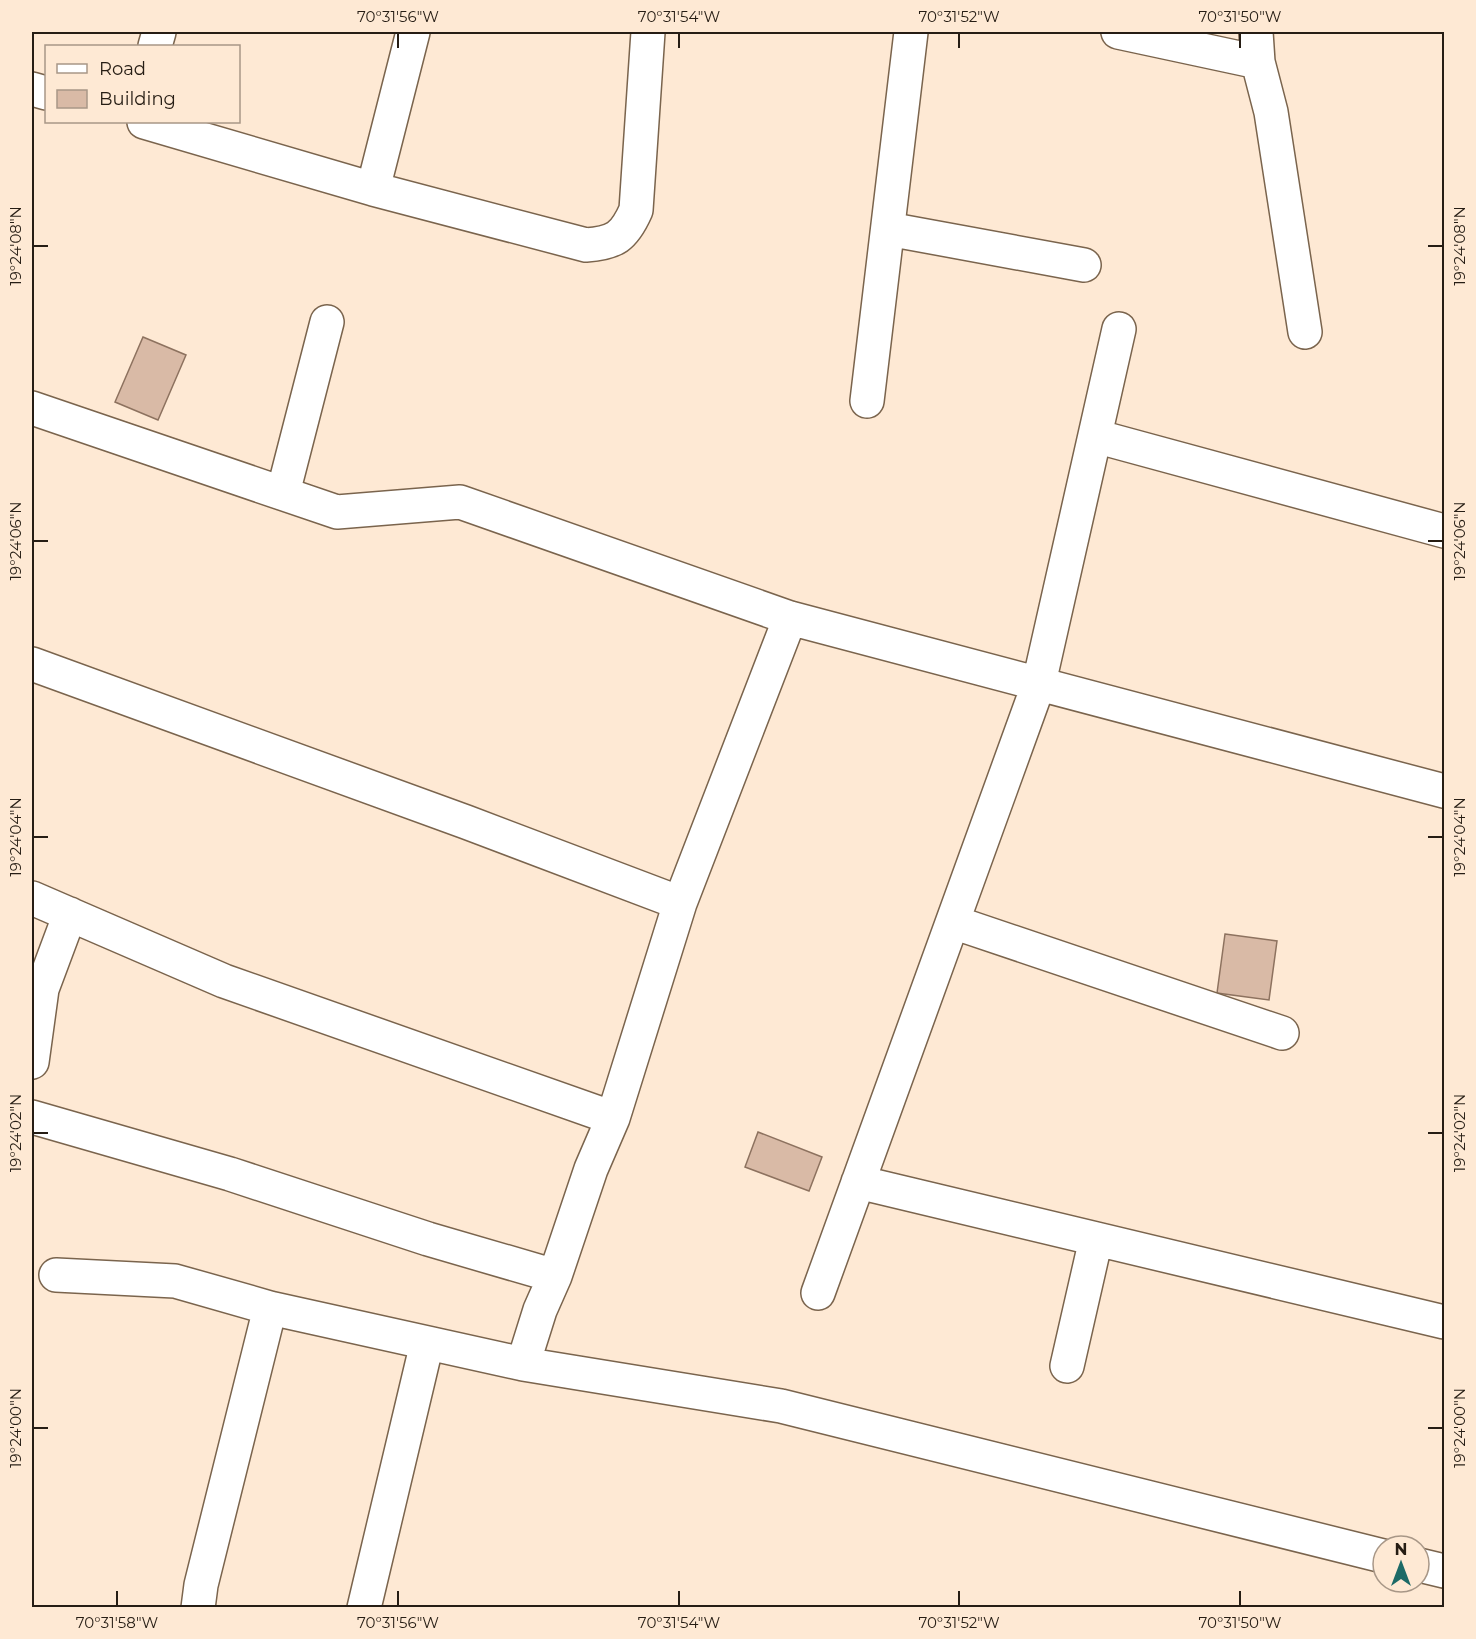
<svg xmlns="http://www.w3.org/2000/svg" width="1476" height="1639" font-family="Montserrat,sans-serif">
	<rect width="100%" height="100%" fill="#fee9d4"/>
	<path fill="#d9baa6" stroke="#8d725f" stroke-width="1.5" d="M143,337L186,355L158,420L115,402Z
		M1225,934L1277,941L1269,1000L1217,993Z
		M758,1132L822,1157L809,1191L745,1167Z"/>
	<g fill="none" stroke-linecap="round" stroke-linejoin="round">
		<g stroke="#7a644d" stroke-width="36">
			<path id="minor" d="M1118,32L1258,62
				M1256,32L1258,62L1271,112L1305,332
				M155,46L159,32
				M32,89L46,93
				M144,122L373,189L586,245C615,243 624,237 636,210L648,32
				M373,189L413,32
				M888,229L1084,265
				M867,401L911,32
				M32,408L337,512L460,502L790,618L1444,791
				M1095,436L1444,531
				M283,493L327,322
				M32,664L466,822L680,903
				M32,898L224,981L613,1118
				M953,922L1282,1033
				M32,1062L42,989L70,914
				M32,1117L230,1174L428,1239L555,1276
				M858,1182L1444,1322
				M56,1275L175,1281L270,1308L523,1364L781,1406L1383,1556
				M818,1293L1039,683L1119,329
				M523,1364L540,1310L555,1276L591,1169L613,1118L680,903L790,618
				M1067,1366L1096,1239
				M1419,1565L1444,1571
				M198,1608L201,1585L270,1308
				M364,1608L427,1343"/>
		</g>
		<use href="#minor" stroke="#fff" stroke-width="33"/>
	</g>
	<path fill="none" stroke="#261d14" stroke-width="2" d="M398,33V48M679,33V48M959,33V48M1240,33V48M33,246H48M1428,246H1443M33,541H48M1428,541H1443M33,837H48M1428,837H1443M33,1133H48M1428,1133H1443M33,1428H48M1428,1428H1443M117,1591V1606M398,1591V1606M679,1591V1606M959,1591V1606M1240,1591V1606"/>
	<rect width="1476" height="1639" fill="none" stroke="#fee9d4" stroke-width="66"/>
	<rect x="45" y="45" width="195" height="78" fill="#fee9d4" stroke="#a89787" stroke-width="1.5"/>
	<rect x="57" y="64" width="30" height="9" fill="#ffffff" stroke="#a89787" stroke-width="1.5"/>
	<text x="99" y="75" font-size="18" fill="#261d14">Road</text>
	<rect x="57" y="90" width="30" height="18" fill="#d9baa6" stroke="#a89787" stroke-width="1.5"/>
	<text x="99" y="105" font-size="18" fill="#261d14">Building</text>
	<g transform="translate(1401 1564)"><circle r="28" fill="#fee9d4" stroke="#a89787" stroke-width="1.5"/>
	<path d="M0-4.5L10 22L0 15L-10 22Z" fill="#1d6a67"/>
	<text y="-9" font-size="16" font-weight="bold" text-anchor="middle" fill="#261d14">N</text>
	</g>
	<rect x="33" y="33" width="1410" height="1573" fill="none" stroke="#261d14" stroke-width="2"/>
	<g font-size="15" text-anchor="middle" fill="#261d14">
		<text x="398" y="22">70°31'56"W</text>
		<text x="679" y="22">70°31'54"W</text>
		<text x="959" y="22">70°31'52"W</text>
		<text x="1240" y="22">70°31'50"W</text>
		<text transform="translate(16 246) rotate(-90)" y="5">19°24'08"N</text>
		<text transform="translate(1460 246) rotate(-90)" y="5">19°24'08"N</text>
		<text transform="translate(16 541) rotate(-90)" y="5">19°24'06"N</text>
		<text transform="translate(1460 541) rotate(-90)" y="5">19°24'06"N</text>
		<text transform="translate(16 837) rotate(-90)" y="5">19°24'04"N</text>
		<text transform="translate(1460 837) rotate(-90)" y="5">19°24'04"N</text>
		<text transform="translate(16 1133) rotate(-90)" y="5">19°24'02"N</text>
		<text transform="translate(1460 1133) rotate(-90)" y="5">19°24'02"N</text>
		<text transform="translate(16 1428) rotate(-90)" y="5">19°24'00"N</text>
		<text transform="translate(1460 1428) rotate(-90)" y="5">19°24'00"N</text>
		<text x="117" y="1628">70°31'58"W</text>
		<text x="398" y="1628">70°31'56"W</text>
		<text x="679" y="1628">70°31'54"W</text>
		<text x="959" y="1628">70°31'52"W</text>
		<text x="1240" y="1628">70°31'50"W</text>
	</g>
</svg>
